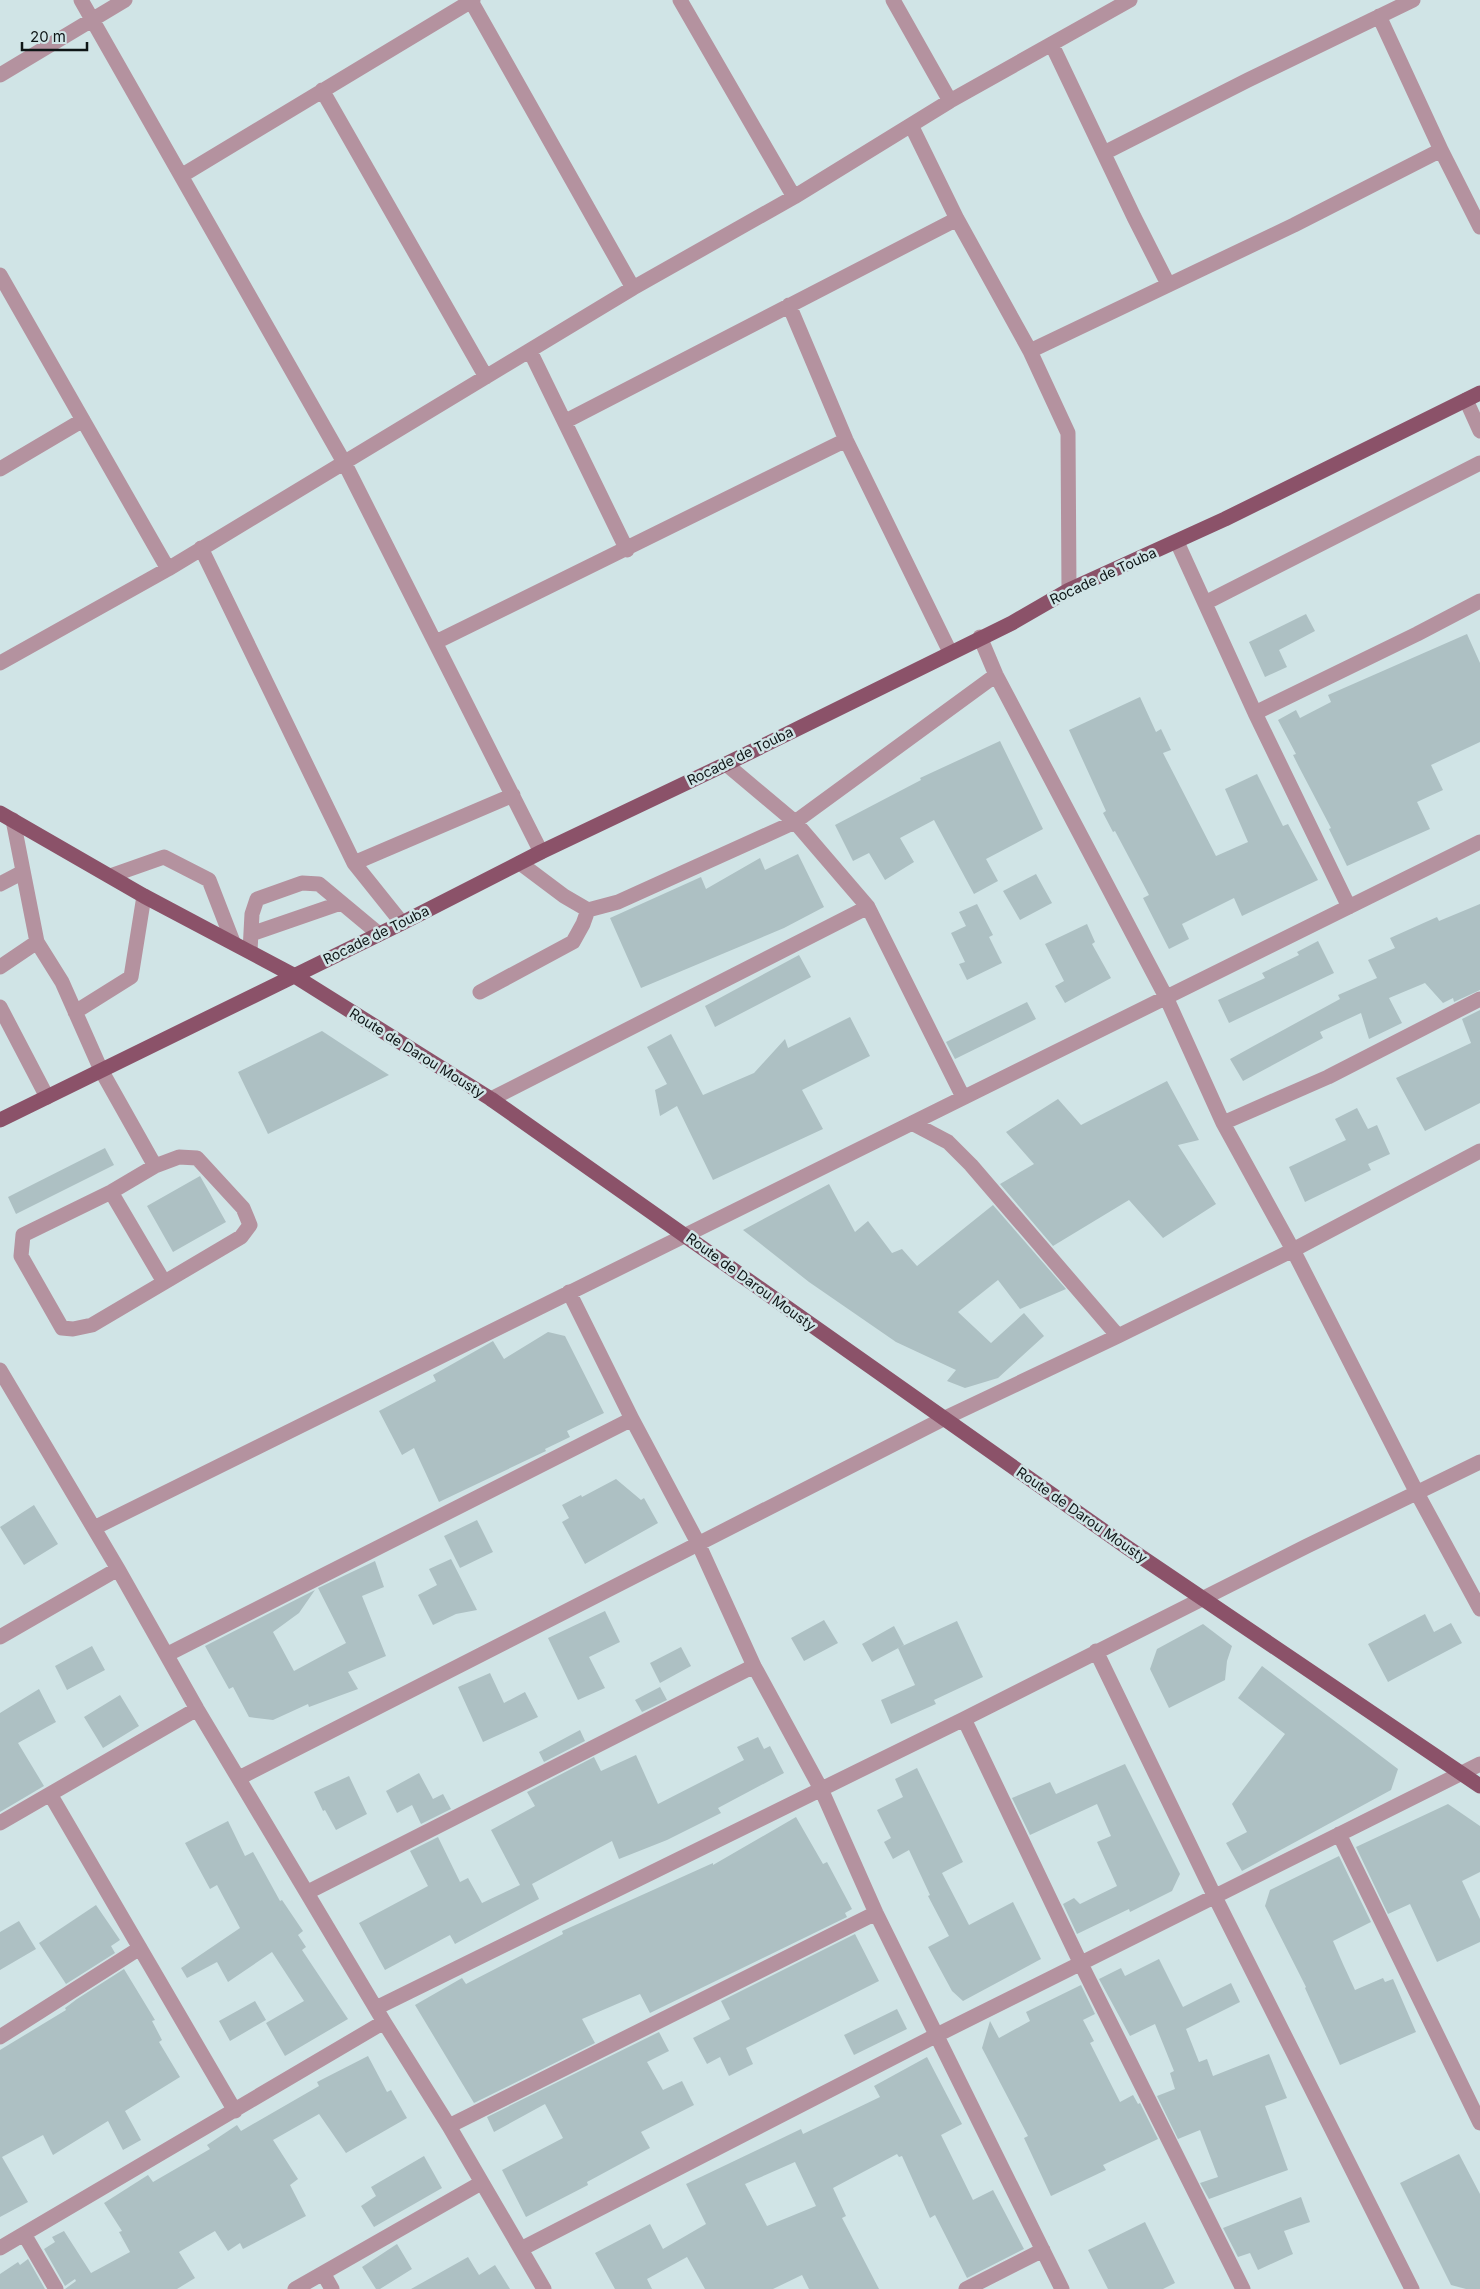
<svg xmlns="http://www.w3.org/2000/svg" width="1480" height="2289" font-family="Inter,sans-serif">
	<rect width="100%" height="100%" fill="#d0e4e6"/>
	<path fill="#adc0c3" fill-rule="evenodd" d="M1306,614L1315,631L1279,650L1287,667L1265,677L1249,642Z
		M1467,634L1480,663V742L1431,765L1443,790L1417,802L1430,829L1347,866L1329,829L1331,828L1299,767L1293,755L1296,754L1278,720L1296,710L1300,718L1331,702L1328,695Z
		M1140,697L1156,732L1161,729L1171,750L1163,753L1216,856L1248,842L1225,789L1257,774L1283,826L1288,824L1318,880L1242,916L1234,898L1182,924L1189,939L1169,949L1143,898L1149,895L1115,831L1113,832L1103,813L1106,811L1069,730Z
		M1000,741L1043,829L986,859L998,881L974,894L934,820L900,838L914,862L885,880L869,853L853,861L835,825L921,780L920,778Z
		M798,854L824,907L784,928L641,988L610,918L701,877L706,889L760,858L765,870Z
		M1036,874L1052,903L1020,920L1003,891Z
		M977,904L993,935L989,937L1002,963L967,980L959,964L965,962L951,933L966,926L959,912Z
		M1480,904V990L1454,1002L1453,998L1443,1003L1425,983L1389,998L1402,1023L1369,1039L1361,1013L1320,1032L1323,1038L1243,1081L1230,1059L1340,999L1338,995L1377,978L1368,960L1395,948L1390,938L1437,917L1439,921Z
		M1087,924L1095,942L1092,944L1111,978L1065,1003L1055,986L1064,981L1045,944Z
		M1318,941L1334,973L1229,1023L1218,1000L1265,978L1262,973L1299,955L1297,952Z
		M799,955L811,977L715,1027L705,1006Z
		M1027,1002L1036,1019L955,1059L946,1042Z
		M1480,1010V1103L1425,1131L1396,1078L1471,1043L1462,1019Z
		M850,1017L870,1056L802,1090L823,1129L713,1180L677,1106L660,1116L655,1090L667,1084L647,1047L671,1034L703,1095L754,1073L785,1039L788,1048Z
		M322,1031L389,1075L268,1134L238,1072Z
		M1167,1081L1199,1140L1178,1145L1216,1204L1163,1238L1129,1200L1053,1246L1000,1184L1034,1164L1006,1132L1058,1099L1081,1125Z
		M1357,1108L1368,1129L1377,1125L1390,1154L1368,1164L1371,1170L1305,1202L1289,1167L1346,1140L1335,1119Z
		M105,1148L114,1165L16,1214L8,1197Z
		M200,1176L226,1222L173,1252L147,1206Z
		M829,1184L855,1232L868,1221L892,1253L902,1249L917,1266L993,1205L1066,1289L1020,1309L998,1280L958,1312L991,1343L1024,1313L1044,1336L998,1378L965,1388L947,1381L956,1370L896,1342L809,1282L743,1230Z
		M548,1332L565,1336L604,1413L567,1431L570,1437L545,1449L546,1451L439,1502L414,1448L402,1455L379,1411L436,1381L433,1375L493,1341L504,1359Z
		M616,1479L641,1500L644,1498L658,1523L585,1564L562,1522L569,1518L562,1505L581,1495L582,1497Z
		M34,1505L58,1544L24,1565L0,1527Z
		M477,1520L493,1552L460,1568L444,1536Z
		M451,1559L477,1610L456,1614L433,1625L418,1595L437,1585L429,1569Z
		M375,1561L384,1587L362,1596L386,1656L348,1672L358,1689L309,1707L308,1704L273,1720L249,1717L233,1687L229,1689L205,1646L315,1590L299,1613L273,1632L294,1671L346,1643L318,1588Z
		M605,1611L620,1642L589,1657L605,1688L578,1700L548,1638Z
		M1425,1614L1434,1632L1451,1623L1462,1643L1388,1682L1368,1644Z
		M824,1620L838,1643L804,1661L791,1638Z
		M957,1621L983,1677L934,1700L936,1704L891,1724L881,1700L915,1685L898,1648Z
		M1203,1624L1232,1646L1227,1661L1225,1680L1169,1708L1150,1669L1157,1649Z
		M894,1626L904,1645L872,1662L862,1644Z
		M92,1646L105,1670L67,1690L55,1666Z
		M681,1647L691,1666L660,1683L650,1663Z
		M1262,1666L1398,1769L1391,1790L1242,1871L1226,1843L1247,1832L1232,1804L1285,1734L1238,1698Z
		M490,1673L504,1703L525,1692L538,1717L483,1742L458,1687Z
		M660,1687L667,1700L642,1712L635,1700Z
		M39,1689L56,1722L18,1743L44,1786L0,1812V1713Z
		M120,1695L139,1726L103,1748L84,1717Z
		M580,1730L585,1741L544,1762L539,1752Z
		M758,1737L764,1749L770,1746L784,1773L718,1808L721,1813L667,1840L619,1859L612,1841L532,1884L539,1899L455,1944L450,1935L385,1970L359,1923L428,1886L410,1851L438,1837L460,1882L468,1878L482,1903L520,1885L491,1830L535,1806L527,1792L594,1757L601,1771L636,1755L658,1804L744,1760L737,1747Z
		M1125,1764L1180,1874L1172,1891L1130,1912L1129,1909L1077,1934L1063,1904L1074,1898L1080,1904L1117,1886L1097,1842L1111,1836L1097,1804L1030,1835L1012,1798L1050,1782L1056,1794Z
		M917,1768L963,1862L942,1873L969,1925L1013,1902L1041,1959L963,2001L952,1991L928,1947L949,1936L928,1896L930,1895L909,1850L893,1859L884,1842L891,1838L877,1810L903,1797L895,1779Z
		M419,1773L433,1799L443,1794L451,1809L421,1824L412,1805L397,1813L386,1791Z
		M349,1776L367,1814L336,1830L325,1810L323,1811L314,1792Z
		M1448,1804L1480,1826V1872L1462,1881L1480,1919V1942L1437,1962L1410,1904L1388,1914L1356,1847Z
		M796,1817L823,1864L827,1862L852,1909L845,1913L847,1917L650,2013L640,1994L582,2019L595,2043L474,2103L415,2005L462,1978L466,1984L563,1934L562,1931L713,1863V1865Z
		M228,1821L245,1856L253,1852L280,1901L282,1900L303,1931L298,1935L306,1947L302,1950L348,2019L285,2056L266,2023L304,2001L272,1952L228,1982L217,1962L187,1978L181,1968L240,1928L217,1885L210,1889L185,1843Z
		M1339,1856L1371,1922L1333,1941L1343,1964L1355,1990L1383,1978L1385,1982L1393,1979L1416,2032L1340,2065L1305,1988L1306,1987L1265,1906L1270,1890Z
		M96,1905L120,1940L111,1946L115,1953L66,1984L39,1943Z
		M19,1921L36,1949L0,1970V1932Z
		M855,1934L879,1981L746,2048L753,2064L729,2076L720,2057L707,2064L693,2038L730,2019L721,2001Z
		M1159,1959L1183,2007L1231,1983L1240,2002L1186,2029L1199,2062L1207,2059L1213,2076L1269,2054L1287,2098L1265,2106L1288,2170L1209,2199L1200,2183L1218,2177L1200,2130L1178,2139L1157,2096L1175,2089L1170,2073L1174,2071L1155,2024L1130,2036L1099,1979L1121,1968L1125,1976Z
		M124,1969L155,2020L152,2021L162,2040L159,2042L180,2077L125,2111L141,2140L123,2150L108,2121L53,2155L43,2135L2,2157L28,2202L0,2217V2050L66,2010L65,2008L77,1999Z
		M1081,1985L1095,2014L1083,2020L1094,2041L1090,2043L1120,2102L1133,2095L1138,2104L1140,2103L1158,2139L1103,2165L1106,2170L1051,2196L1024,2138L1028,2136L982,2048L990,2021L999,2038L1030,2021L1026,2012Z
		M255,2001L266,2020L230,2041L219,2021Z
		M897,2009L907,2029L854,2055L844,2035Z
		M659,2032L669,2051L647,2062L663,2090L682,2081L694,2105L641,2132L650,2148L587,2182L588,2185L526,2217L502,2170L563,2138L545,2104L494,2132L487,2117Z
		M368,2056L387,2092L391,2090L407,2118L346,2153L319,2114L273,2140L298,2179L290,2185L306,2216L243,2249L240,2243L228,2251L215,2231L179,2252L195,2278L177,2289H65L76,2281L75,2279L65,2286L44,2249L55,2242L52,2237L64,2231L91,2273L130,2252L119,2232L122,2231L104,2203L148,2175L153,2182L210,2149L207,2145L237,2125L241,2131L319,2086L317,2082Z
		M927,2057L962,2124L941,2135L973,2200L993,2190L1024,2249L967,2278L935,2215L930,2218L902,2156L899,2157L897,2154L833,2188L846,2216L842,2218L879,2289H809L802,2275L773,2289H705L687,2257L647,2279L652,2289H615L595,2253L650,2224L663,2249L706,2224L686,2184L801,2129L803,2134L880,2097L874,2086ZM795,2162L816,2206L767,2226L745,2184Z
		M1459,2154L1480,2194V2289H1466L1451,2285L1400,2183Z
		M424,2156L442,2188L374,2227L361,2206L376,2196L371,2187Z
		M1301,2197L1310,2222L1284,2231L1293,2254L1258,2270L1250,2253L1238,2257L1223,2228Z
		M1145,2222L1175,2283L1163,2289H1108L1088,2250Z
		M397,2244L412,2269L380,2289H376L362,2267Z
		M468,2257L479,2275L495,2265L510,2289H411Z
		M28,2259L45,2289H0V2274L18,2262L20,2265Z"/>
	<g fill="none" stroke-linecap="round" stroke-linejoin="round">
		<path stroke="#b4929f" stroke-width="15" d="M81,0L345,464L541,852
			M680,0L794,197
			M893,0L950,101
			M471,1L633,288
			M1379,16L1441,150L1480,227
			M1052,45L1134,217L1168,284
			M0,75L125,0
			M322,90L486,377
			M911,125L957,219L1030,351L1068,433L1069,590
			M1104,153L1248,80L1413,0
			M181,176L473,0
			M0,275L168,569
			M789,305L846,440L950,652
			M530,351L627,550
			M1030,351L1294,225L1441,150
			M1466,400L1480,431
			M566,421L957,219
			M0,469L83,420
			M1177,542L1255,713L1349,907
			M201,548L354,863L402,923
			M1205,603L1480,463
			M980,637L996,675L1166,997L1223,1123L1293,1250L1417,1493L1480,1609
			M436,642L846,440
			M0,663L168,569L633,288L794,197L950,101L1130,0
			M1255,713L1417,634L1480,601
			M726,764L795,822L868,907L963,1097
			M13,820L37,942
			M354,863L513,795
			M520,863L564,896L588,910L618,902L795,822L996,675
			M110,876L164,857L209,880L233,942
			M0,884L23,872
			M251,934L341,903
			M250,951L252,914L257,899L302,883L319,884L379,934
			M0,967L37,942L62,982L101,1070L155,1166
			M480,992L573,942L583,924L588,910
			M0,1007L47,1097
			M75,1012L131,977L144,896
			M491,1099L868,907
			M912,1123L948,1142L971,1165L1118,1336
			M1223,1123L1328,1077L1480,999
			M179,1157L197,1158L243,1208L250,1225L241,1237L92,1325L73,1329L62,1328L21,1256L23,1235L111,1192L155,1166Z
			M111,1192L164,1282
			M569,1292L632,1419L698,1543L754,1666L821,1789L876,1913L1062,2289
			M0,1370L118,1569L197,1709L384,2022L449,2126L544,2289
			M94,1528L1480,842
			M0,1637L118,1569
			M1096,1651L1214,1895L1412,2289
			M168,1654L632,1419
			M964,1719L1081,1964L1243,2289
			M239,1778L943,1419L1118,1336L1293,1250L1480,1151
			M50,1794L235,2111
			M0,1823L197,1709
			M1339,1834L1480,2123
			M308,1892L754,1666
			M376,2008L964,1719L1307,1546L1480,1462
			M0,2037L140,1948
			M449,2126L876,1913
			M24,2234L56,2289
			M0,2248L384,2022
			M521,2249L937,2035L1480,1764
			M323,2273L332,2289
			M295,2289L481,2183
			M966,2289L1043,2250"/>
		<path stroke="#8b5269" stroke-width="15" d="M0,813L144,896L293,975L491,1099L1128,1548L1480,1786
			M0,1120L402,923L541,852L726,764L1012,623L1069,590L1225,519L1480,393"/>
	</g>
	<g text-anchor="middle" stroke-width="5" stroke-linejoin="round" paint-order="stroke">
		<g font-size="14" fill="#0e1516" stroke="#d0e4e6">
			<text transform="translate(1103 576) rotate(-25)" y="5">Rocade de Touba</text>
			<text transform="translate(740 756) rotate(-26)" y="5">Rocade de Touba</text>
			<text transform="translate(376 935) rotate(-26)" y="5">Rocade de Touba</text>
			<text transform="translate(417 1053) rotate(32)" y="5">Route de Darou Mousty</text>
			<text transform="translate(751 1282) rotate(36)" y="5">Route de Darou Mousty</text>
			<text transform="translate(1082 1515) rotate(35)" y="5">Route de Darou Mousty</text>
		</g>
	</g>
	<path d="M22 42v8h65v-8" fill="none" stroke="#0e1516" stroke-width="2.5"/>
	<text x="30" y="42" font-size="15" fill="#0e1516" stroke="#d0e4e6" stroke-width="4" paint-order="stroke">20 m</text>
</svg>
